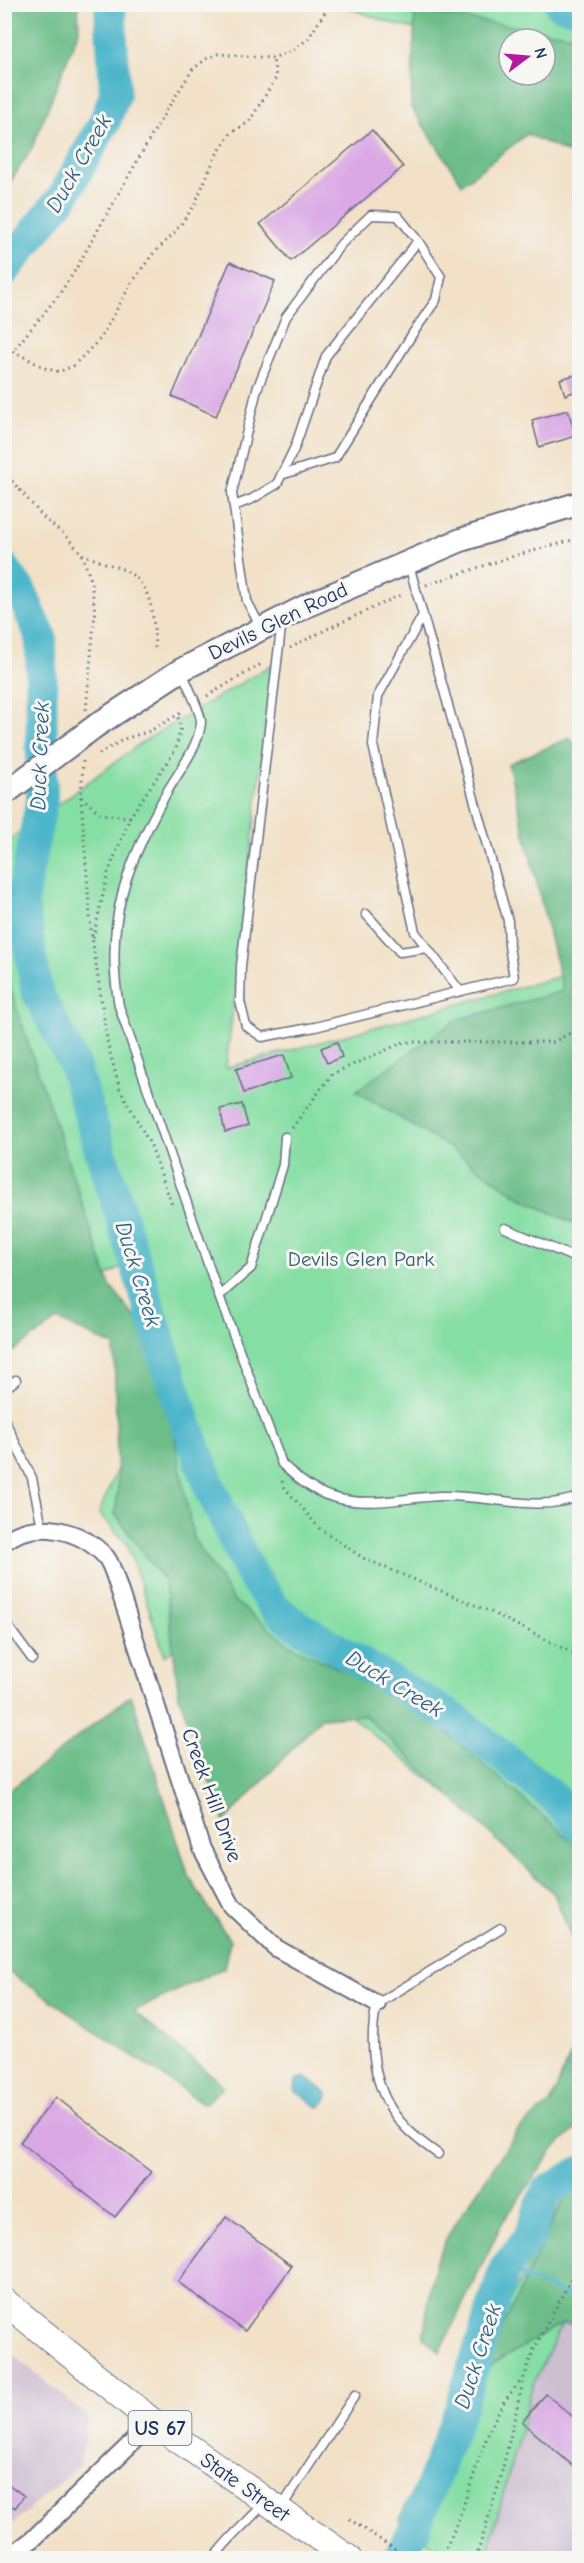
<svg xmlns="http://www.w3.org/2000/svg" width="584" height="2563" font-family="'Comic Neue',sans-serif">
	<rect width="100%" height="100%" fill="#f6f6f2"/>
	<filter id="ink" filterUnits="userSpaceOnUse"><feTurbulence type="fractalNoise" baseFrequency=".0167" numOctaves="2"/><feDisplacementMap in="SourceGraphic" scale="12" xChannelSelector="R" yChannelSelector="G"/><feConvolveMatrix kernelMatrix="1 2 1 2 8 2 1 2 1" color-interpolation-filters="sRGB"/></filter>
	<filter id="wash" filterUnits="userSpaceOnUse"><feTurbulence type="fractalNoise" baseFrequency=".008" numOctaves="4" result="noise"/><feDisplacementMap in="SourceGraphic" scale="24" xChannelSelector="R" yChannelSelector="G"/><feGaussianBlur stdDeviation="1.35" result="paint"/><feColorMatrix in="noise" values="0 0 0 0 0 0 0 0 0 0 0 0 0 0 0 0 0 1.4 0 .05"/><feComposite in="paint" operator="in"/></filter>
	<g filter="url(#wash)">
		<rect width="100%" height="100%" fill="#f2e1c7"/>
		<path fill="#cdbed2" d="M579,2289V2558H486L532,2387Z
			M4,2347L88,2417L80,2465L5,2530Z"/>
		<path fill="#85dea3" stroke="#508680" stroke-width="1.5" d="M338,5H579V64L545,39H509V49L398,25Z
			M273,664L226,1068L579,971V1900L220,1611L165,1656L127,1544L99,1513L164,1354L122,1267L94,1284L5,1064L4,844L144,741Z
			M579,2170V2289L532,2387L486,2558H447L399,2519L497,2324Z"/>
		<path fill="#6cbd89" stroke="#447674" stroke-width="1.5" fill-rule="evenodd" d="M5,4L78,5L79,30L31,150L5,190Z
			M415,11L579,36V158L527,134L462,184L411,107ZM509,39H545V75H509Z
			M570,738L580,751L579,1226L519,1197L450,1148L356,1091L456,1020L563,991L508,764Z
			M5,974L110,1286L141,1325L168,1400L193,1538L234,1601L292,1646L414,1705L572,1841L579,1851V1957L554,1894L364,1715L321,1718L224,1822L179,1696L165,1582L115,1514L118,1490L114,1346L58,1320L5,1357Z
			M131,1695L189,1877L230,1941L224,1968L134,2011L224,2086L204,2104L5,1969V1794Z
			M579,1996V2126L553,2150L502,2223L440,2352L423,2337L435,2263L451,2230L519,2129L550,2104L572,2051Z
			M579,2188V2325L562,2323L482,2371L563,2200Z"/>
		<path fill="#4db6ca" stroke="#347294" stroke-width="1.5" d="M304,2077L327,2093L328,2097L321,2106L318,2107L295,2091L296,2080Z"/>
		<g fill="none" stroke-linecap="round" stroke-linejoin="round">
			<path stroke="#4db6ca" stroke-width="5" d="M505,2268L580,2301"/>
			<path stroke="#4db6ca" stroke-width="32" d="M560,4L580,9
				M4,271L64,195L105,121L115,94L110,4
				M4,568L20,590L41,637L42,799L22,900L37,992L73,1062L180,1406L211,1490L250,1573L274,1607L292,1622L458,1721L553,1797L580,1826
				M398,2558L414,2530L459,2412L505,2268L529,2237L546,2192L580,2172"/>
		</g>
		<g id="blocks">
			<path fill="#daa9e5" d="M372,130L403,167L291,261L260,224Z
				M230,262L275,281L216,416L172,396Z
				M579,374V390L565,395L560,379Z
				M568,410L576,436L539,447L532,420Z
				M337,1042L342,1057L327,1063L321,1048Z
				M284,1055L291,1078L244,1093L236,1069Z
				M242,1104L248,1126L225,1132L220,1109Z
				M56,2097L151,2172L115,2217L20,2142Z
				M226,2217L292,2266L245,2331L178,2282Z
				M546,2394L579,2422V2471L522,2422Z
				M4,2481L24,2496L15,2508L4,2500Z"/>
		</g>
	</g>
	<g filter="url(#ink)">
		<use href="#blocks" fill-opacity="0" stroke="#666d83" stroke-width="1.5"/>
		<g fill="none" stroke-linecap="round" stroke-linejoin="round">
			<g stroke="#666d83" stroke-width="11">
				<path id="service" d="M281,475L335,458L413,333L436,300L441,277L418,241
					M234,506L252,499L277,484L295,447L326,356L418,241L398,216L371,215L341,244L286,317L257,389L232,493L247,601L261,628
					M423,615L378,696L373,745L415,932L460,991
					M282,620L241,966L240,1001L246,1026L262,1037L315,1027L514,978L509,946L508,921L409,565
					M182,672C186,682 202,714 201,723C198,748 179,771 167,792C126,865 104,921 119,1006L219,1296L282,1464C297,1478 312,1491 332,1497C368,1508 405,1497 442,1496C485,1494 538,1514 580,1496
					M366,914L400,952L427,948
					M505,1228L580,1260
					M219,1296L251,1268L283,1165L285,1137
					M4,1389L16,1380
					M4,1419L32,1478L42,1527
					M4,1621L32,1659
					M438,2154C424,2144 410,2134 399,2120C373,2088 368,2043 377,2004L501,1928
					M281,2508L355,2395
					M214,2558C228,2537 249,2522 265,2502"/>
			</g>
			<g stroke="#666d83" stroke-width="20">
				<path id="minor" d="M4,1542C36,1518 80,1529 106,1557C113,1566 116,1581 120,1592L202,1849L232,1906L276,1948L377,2004
					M8,2558L33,2539L153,2422"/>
			</g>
			<g stroke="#666d83" stroke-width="26">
				<path id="secondary" d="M97,725L181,670L310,604L461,540L580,503"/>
			</g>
			<g stroke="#666d83" stroke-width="28">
				<path id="primary" d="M4,2301L153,2422L348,2558"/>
			</g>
			<path stroke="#666d83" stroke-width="3" stroke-dasharray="1.5 4.5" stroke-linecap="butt" d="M13,351L45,368L59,372L73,366L100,339L131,284L152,255L176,231L194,206L215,157L231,133L249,122L276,78L273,58
				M4,362L58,296L74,272L164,114L193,69L206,59L218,54L273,58L293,50L308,39L330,4
				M4,472L45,519L68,538L82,554L91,581L95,612L86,710
				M82,554C95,560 109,564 122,569C155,583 154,622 155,652
				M426,585L507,558L580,538
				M290,648L327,629L403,594
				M207,696L263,663
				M99,754L124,739L150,731L184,711
				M83,761L81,797L91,930L108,1046L120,1089L151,1146L172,1205
				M81,797L101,814L130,817
				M93,938L108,873L130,817L176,749L181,727L177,715
				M292,1128L332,1074L404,1042H553L580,1028
				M282,1481L285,1488L320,1529L363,1558L491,1612L580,1657
				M349,2519L408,2558
				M440,2558C468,2511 475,2453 502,2405C508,2395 516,2387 522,2379
				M476,2558L500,2480L524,2378L533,2351L580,2262"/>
			<use href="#service" stroke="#fff" stroke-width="8"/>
			<use href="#minor" stroke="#fff" stroke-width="16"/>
			<use href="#secondary" stroke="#fff" stroke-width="22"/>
			<use href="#primary" stroke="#fff" stroke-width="26"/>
			<g stroke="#666d83" stroke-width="26" stroke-linecap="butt">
				<path id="secondary-bridge" d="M4,794L97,725"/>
			</g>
			<use href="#secondary-bridge" stroke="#fff" stroke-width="22"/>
		</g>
	</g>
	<g text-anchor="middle" stroke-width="6" stroke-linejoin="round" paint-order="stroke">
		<rect fill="#f6f6f2" stroke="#5d6b8a" stroke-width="1.5" x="128.5" y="2411" width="63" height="34" rx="4.5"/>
		<g font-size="20" font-weight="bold" fill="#1b2f5e">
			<text x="160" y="2435">US 67</text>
		</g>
		<g font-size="21" fill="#1b2f5e" stroke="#f6f6f2">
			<text transform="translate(278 621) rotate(-26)" y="7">Devils Glen Road</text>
			<text transform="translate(212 1795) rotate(70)" y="7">Creek Hill Drive</text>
			<text transform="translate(245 2487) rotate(35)" y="7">State Street</text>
		</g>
		<g font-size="21" fill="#365b6f" stroke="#f6f6f2">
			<text x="361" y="1266">Devils Glen Park</text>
		</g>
		<g font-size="22" font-style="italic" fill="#2a587e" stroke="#f6f6f2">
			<text transform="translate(78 163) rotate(-60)" y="8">Duck Creek</text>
			<text transform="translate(39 756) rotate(-88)" y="8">Duck Creek</text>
			<text transform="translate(139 1274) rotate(73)" y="8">Duck Creek</text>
			<text transform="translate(395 1683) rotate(31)" y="8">Duck Creek</text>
			<text transform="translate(477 2356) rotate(-72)" y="8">Duck Creek</text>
		</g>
	</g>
	<rect width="584" height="2563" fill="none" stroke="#f6f6f2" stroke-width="24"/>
	<g transform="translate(527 57) rotate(74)"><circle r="28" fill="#f6f6f2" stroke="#9ea6b7" stroke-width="1.5"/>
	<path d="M0-4.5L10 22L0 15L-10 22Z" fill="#b5179e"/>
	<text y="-9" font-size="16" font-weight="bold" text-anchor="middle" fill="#1b2f5e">N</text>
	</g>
</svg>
